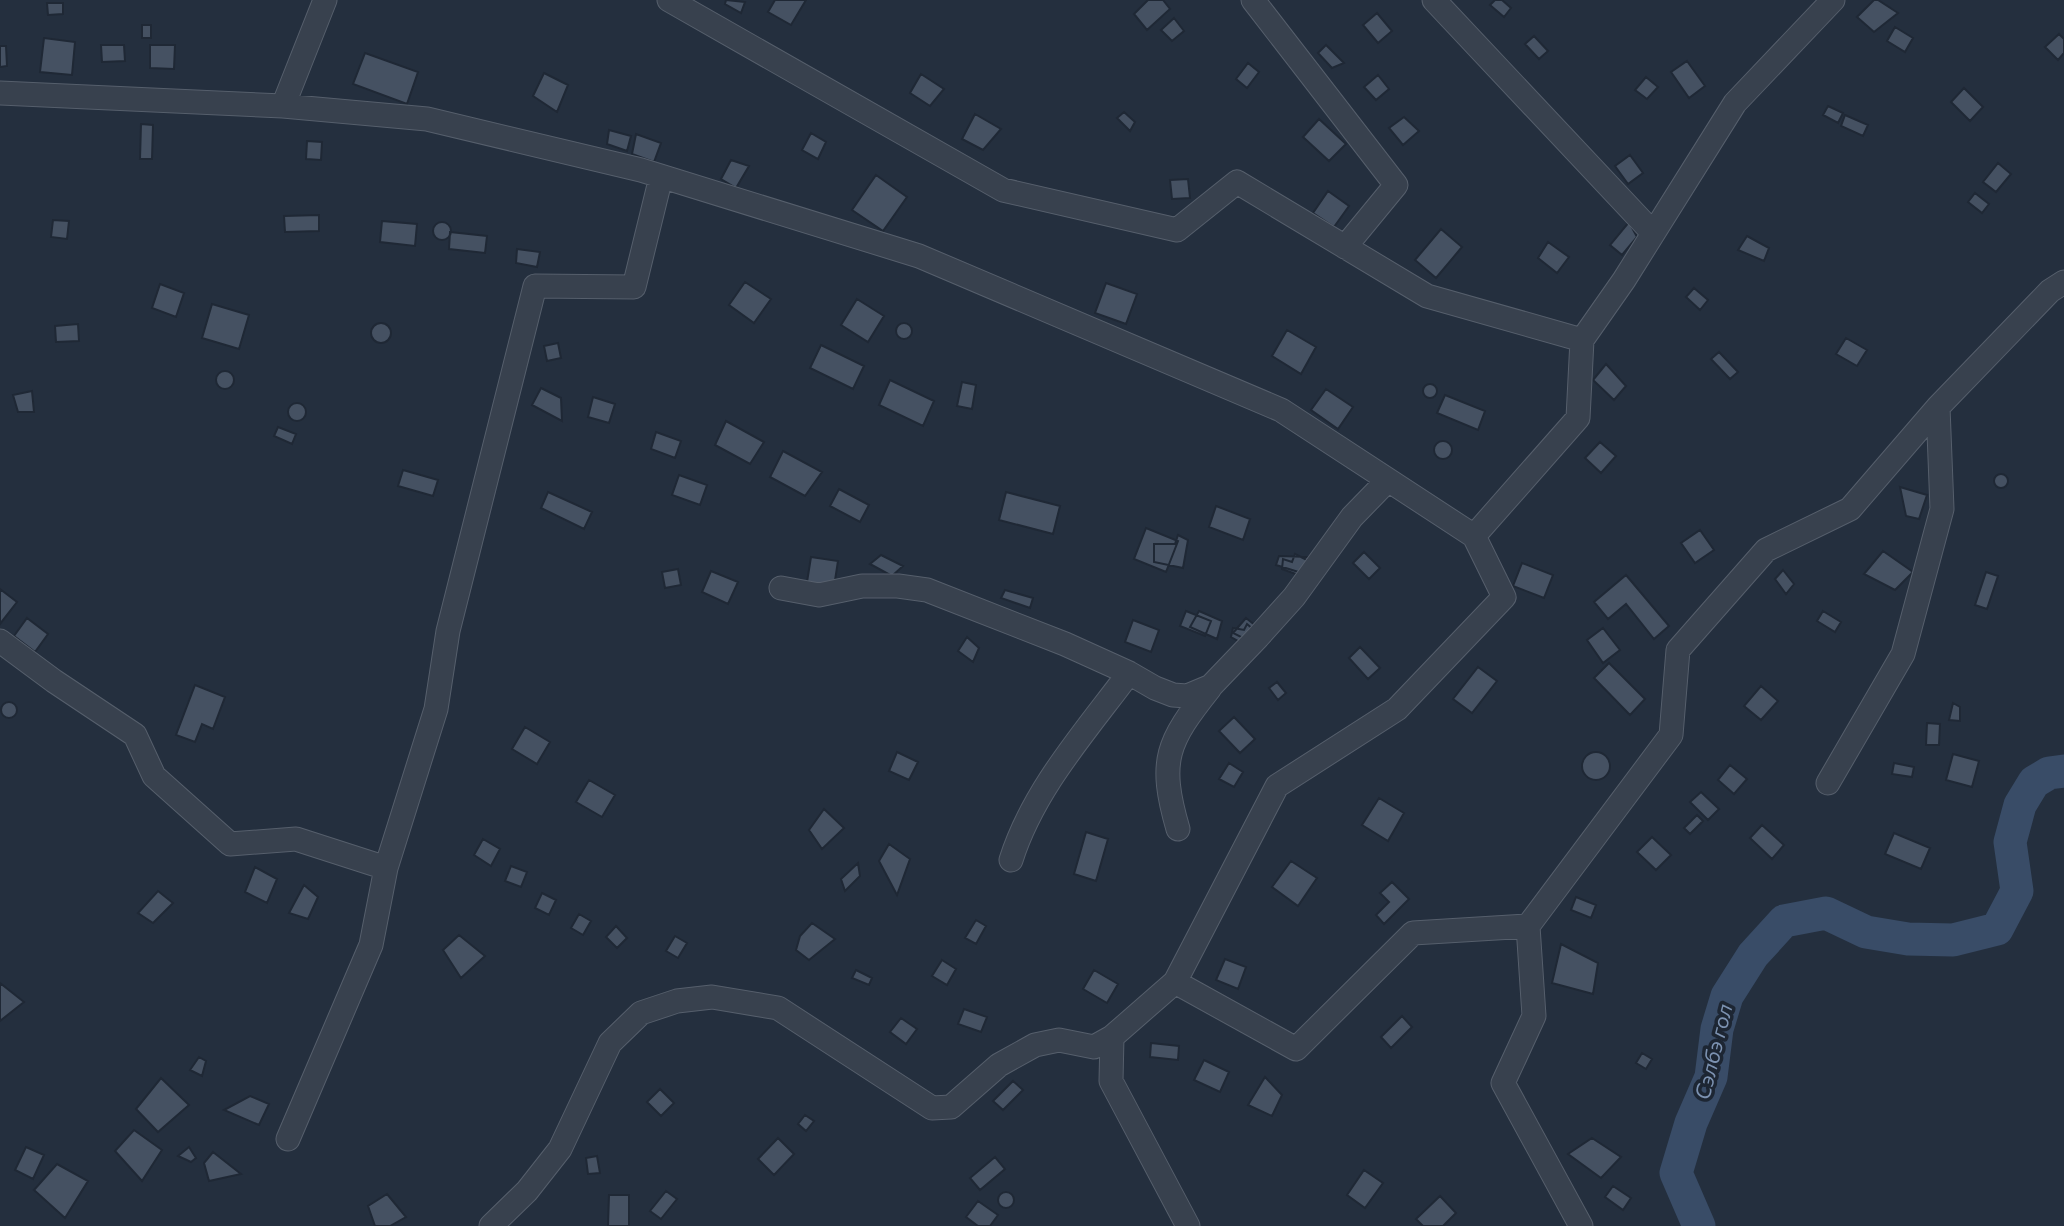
<svg xmlns="http://www.w3.org/2000/svg" width="2064" height="1226" font-family="Commissioner,sans-serif">
	<rect width="100%" height="100%" fill="#242f3e"/>
	<g fill="none" stroke-linecap="round" stroke-linejoin="round">
		<path stroke="#394c67" stroke-width="33" d="M1699,1226L1676,1173L1691,1123L1711,1077L1717,1029L1727,996L1753,955L1784,921L1826,913L1866,932L1908,939L1953,940L1997,929L2017,891L2010,842L2020,805L2034,782L2049,773L2064,771"/>
	</g>
	<path fill="#455162" stroke="#1f2835" stroke-width="2" d="M726,0L745,2L741,13L725,4Z
		M775,0H806L791,25L768,12Z
		M1148,0H1163L1170,9L1147,30L1134,14Z
		M1495,0H1502L1511,8L1504,17L1490,5Z
		M1874,0H1878L1898,13L1874,32L1857,17Z
		M47,3H63V14L48,15Z
		M1377,13L1392,31L1378,43L1363,25Z
		M1174,18L1184,31L1172,41L1161,30Z
		M142,25H151V38H142Z
		M1895,27L1913,38L1905,52L1887,41Z
		M2059,34L2064,39V53L2058,60L2045,47Z
		M1534,36L1548,51L1539,59L1525,44Z
		M44,38L75,42L72,75L40,72Z
		M101,45H124L125,61L102,62Z
		M150,45H175L174,69L150,68Z
		M1326,45L1344,63L1332,68L1318,53Z
		M0,46H6L7,66L0,67Z
		M365,53L418,72L407,104L353,84Z
		M1687,61L1705,86L1689,98L1671,72Z
		M1248,63L1259,72L1247,88L1236,79Z
		M544,73L568,85L557,112L533,96Z
		M921,74L944,89L930,106L910,93Z
		M1378,75L1389,89L1376,100L1364,87Z
		M1646,77L1658,87L1647,99L1635,90Z
		M1964,88L1983,107L1970,121L1951,102Z
		M1828,106L1843,113L1838,123L1823,115Z
		M1124,112L1135,122L1130,131L1117,118Z
		M975,114L1001,129L983,150L962,139Z
		M1845,115L1868,125L1863,136L1841,126Z
		M1404,117L1419,131L1403,145L1389,128Z
		M1319,119L1346,144L1329,161L1303,137Z
		M141,124L153,125L152,159H140Z
		M609,130L631,136L627,151L607,144Z
		M811,133L826,142L818,159L802,150Z
		M636,134L661,143L654,162L632,154Z
		M307,141L322,142L321,160L306,159Z
		M1630,155L1643,173L1628,184L1615,166Z
		M731,160L749,166L736,188L721,179Z
		M1998,163L2011,174L1996,192L1983,182Z
		M876,175L907,197L883,231L852,210Z
		M1188,179L1190,198L1172,199L1170,180Z
		M1328,191L1349,206L1334,227L1313,213Z
		M1975,193L1989,204L1982,213L1968,202Z
		M319,215V231L285,232L284,216Z
		M53,220L69,221L67,239L51,237Z
		M382,221L417,224L415,246L380,242Z
		M1629,222L1637,237L1622,255L1610,245Z
		M433 231a9 9 0 1 1 18 0a9 9 0 1 1-18 0Z
		M1441,229L1462,247L1436,278L1415,260Z
		M450,232L487,236L485,253L449,249Z
		M1747,236L1769,248L1764,261L1738,250Z
		M1548,242L1569,257L1557,273L1538,258Z
		M517,249L540,252L537,267L516,263Z
		M745,282L771,299L754,323L729,305Z
		M1106,283L1137,294L1126,324L1095,313Z
		M160,284L184,293L176,317L152,308Z
		M1694,288L1708,300L1700,310L1686,297Z
		M857,299L884,316L868,342L841,325Z
		M212,304L249,315L239,349L202,338Z
		M896 331a8 8 0 1 1 16 0a8 8 0 1 1-16 0Z
		M371 333a10 10 0 1 1 20 0a10 10 0 1 1-20 0Z
		M78,324L79,341L56,342L55,326Z
		M1287,330L1316,347L1301,374L1272,356Z
		M1846,338L1867,350L1857,366L1836,354Z
		M558,343L561,358L547,361L544,346Z
		M821,345L864,366L853,389L810,368Z
		M1719,352L1738,372L1730,379L1711,359Z
		M1606,364L1626,386L1614,400L1593,380Z
		M216 380a9 9 0 1 1 18 0a9 9 0 1 1-18 0Z
		M890,380L934,401L923,426L879,405Z
		M962,382L976,385L972,409L957,406Z
		M1423 391a7 7 0 1 1 14 0a7 7 0 1 1-14 0Z
		M541,388L561,398L562,421L532,405Z
		M1326,389L1353,407L1338,429L1311,410Z
		M32,391L34,412H18L13,395Z
		M1445,395L1485,411L1478,430L1437,413Z
		M593,397L615,404L609,423L588,417Z
		M288 412a9 9 0 1 1 18 0a9 9 0 1 1-18 0Z
		M726,421L764,442L750,464L715,445Z
		M278,427L296,434L292,444L274,436Z
		M656,432L681,441L675,458L651,449Z
		M1434 450a9 9 0 1 1 18 0a9 9 0 1 1-18 0Z
		M1600,442L1616,456L1601,473L1585,458Z
		M783,451L822,472L805,496L770,477Z
		M403,470L438,480L433,496L398,486Z
		M1994 481a7 7 0 1 1 14 0a7 7 0 1 1-14 0Z
		M679,475L707,485L700,505L672,495Z
		M1900,487L1927,495L1919,519L1906,516Z
		M839,489L869,505L860,522L830,506Z
		M548,492L592,512L584,529L541,508Z
		M1006,492L1060,506L1053,534L999,520Z
		M1216,506L1250,519L1243,540L1209,527Z
		M1146,528L1178,541L1166,572L1134,559Z
		M1700,530L1714,550L1695,563L1681,543Z
		M1178,535L1188,540L1183,568L1154,562V544H1175Z
		M1883,551L1913,572L1895,590L1864,574Z
		M1364,552L1380,568L1369,579L1353,563Z
		M1295,554L1311,562L1304,577L1282,569L1283,559L1292,562Z
		M881,555L903,566L892,576L870,564Z
		M1279,556L1310,557L1305,574L1276,565Z
		M811,557L838,561L834,587L807,582Z
		M1522,563L1553,575L1544,598L1513,586Z
		M678,569L681,585L665,588L662,572Z
		M1783,570L1794,584L1786,594L1775,579Z
		M711,571L738,582L728,604L702,592Z
		M1986,572L1998,576L1987,609L1975,605Z
		M1626,575L1669,626L1654,639L1626,604L1608,619L1594,602Z
		M0,589L17,602L0,624Z
		M1005,590L1033,598L1030,608L1001,598Z
		M1186,611L1211,621L1205,636L1180,626Z
		M1199,611L1222,621L1217,639L1190,627Z
		M1823,611L1841,622L1835,632L1817,621Z
		M27,618L48,634L35,652L14,636Z
		M1246,618L1256,626L1249,641L1233,633Z
		M1133,620L1159,630L1151,652L1125,642Z
		M1247,624L1254,630L1247,646L1231,637L1233,628L1244,630Z
		M1603,628L1620,650L1603,663L1587,640Z
		M967,637L979,648L973,662L958,651Z
		M1360,647L1380,668L1368,679L1349,658Z
		M1609,663L1645,699L1630,715L1594,678Z
		M1478,667L1497,681L1472,713L1453,699Z
		M1277,682L1286,693L1278,700L1269,688Z
		M195,685L225,697L213,729L202,724L195,742L176,735Z
		M1761,686L1778,701L1761,720L1744,706Z
		M1 710a8 8 0 1 1 16 0a8 8 0 1 1-16 0Z
		M1953,703L1960,707V721L1949,720Z
		M1234,717L1255,739L1240,753L1219,731Z
		M1927,723L1940,724L1939,745H1926Z
		M525,727L550,742L537,764L512,749Z
		M1582 766a14 14 0 1 1 28 0a14 14 0 1 1-28 0Z
		M897,752L918,762L909,780L889,771Z
		M1953,754L1979,761L1972,787L1946,780Z
		M1229,763L1243,772L1234,787L1219,779Z
		M1894,763L1914,767L1912,777L1892,774Z
		M1730,765L1747,779L1734,794L1718,780Z
		M589,780L615,795L602,817L576,802Z
		M1701,792L1719,809L1708,820L1690,802Z
		M1379,798L1404,813L1388,841L1362,825Z
		M824,809L844,828L822,849L809,830Z
		M1697,815L1703,821L1690,834L1684,828Z
		M1762,825L1784,845L1772,859L1750,838Z
		M1086,832L1108,839L1096,881L1074,874Z
		M1894,833L1930,848L1921,869L1885,854Z
		M1652,837L1671,855L1656,870L1637,852Z
		M483,839L500,849L491,866L474,855Z
		M889,844L910,859L897,895L879,861Z
		M1291,861L1317,878L1298,906L1272,887Z
		M858,863L860,876L845,891L841,879Z
		M511,866L527,872L521,887L505,881Z
		M255,867L277,879L267,903L245,892Z
		M1392,882L1409,899L1384,924L1376,915L1389,902L1380,893Z
		M304,885L318,897L308,919L289,913Z
		M158,891L173,903L153,923L138,913Z
		M542,893L556,900L549,915L535,908Z
		M1576,897L1596,905L1591,918L1571,910Z
		M579,914L591,921L583,935L571,928Z
		M976,920L986,926L976,944L965,938Z
		M812,923L835,939L809,960L796,950L800,936Z
		M616,926L627,938L617,948L606,937Z
		M459,935L485,956L461,978L443,950Z
		M675,936L687,943L678,958L666,951Z
		M1561,944L1598,963L1593,994L1552,983Z
		M1225,959L1246,967L1238,989L1216,980Z
		M942,960L956,969L947,985L932,976Z
		M856,970L872,978L869,985L852,978Z
		M1094,970L1118,984L1107,1003L1083,989Z
		M0,983L24,1002L0,1021Z
		M964,1009L987,1017L981,1032L958,1024Z
		M1402,1016L1412,1027L1391,1048L1381,1037Z
		M901,1018L917,1029L906,1044L890,1032Z
		M1151,1043L1179,1046L1178,1060L1150,1057Z
		M1642,1053L1652,1059L1646,1069L1636,1063Z
		M199,1057L206,1061L202,1076L190,1070Z
		M1204,1060L1229,1072L1220,1092L1194,1080Z
		M1265,1077L1282,1095L1272,1116L1248,1105Z
		M161,1078L189,1105L158,1132L136,1109Z
		M1013,1081L1023,1090L1003,1110L993,1101Z
		M660,1089L674,1103L661,1116L647,1102Z
		M250,1096L269,1104L259,1125L224,1110Z
		M805,1115L814,1121L806,1131L798,1124Z
		M134,1130L162,1150L142,1181L115,1151Z
		M778,1138L794,1154L774,1175L758,1159Z
		M1592,1138L1621,1157L1601,1178L1568,1154Z
		M26,1147L44,1155L33,1179L15,1170Z
		M189,1147L196,1158L191,1162L178,1156Z
		M213,1152L241,1174L209,1181L204,1163Z
		M597,1156L600,1173L588,1174L586,1158Z
		M995,1157L1005,1169L980,1190L970,1178Z
		M57,1164L88,1181L65,1218L34,1190Z
		M1364,1170L1383,1183L1365,1208L1347,1195Z
		M1613,1186L1631,1198L1623,1210L1605,1197Z
		M666,1191L677,1199L661,1219L650,1211Z
		M998 1200a8 8 0 1 1 16 0a8 8 0 1 1-16 0Z
		M387,1194L406,1217L390,1226H375L368,1206Z
		M609,1195H629V1226H608Z
		M1440,1196L1456,1213L1443,1226H1423L1416,1219Z
		M978,1201L998,1215L990,1226H978L966,1217Z"/>
	<g fill="none" stroke-linecap="round" stroke-linejoin="round">
		<g stroke="#565f6c" stroke-width="25">
			<path id="minor" d="M669,0L1003,190L1177,230L1237,182L1427,296L1582,340
				M1253,0L1396,185L1345,247
				M1434,0L1653,233
				M0,93L283,106L427,119L641,170L919,256L1281,410L1474,536L1504,597L1397,709L1277,786L1175,982L1112,1037L1094,1047L1059,1040L1035,1045L999,1065L951,1107L932,1108L778,1008L712,997L677,1001L641,1013L610,1043L560,1149L527,1191L491,1226
				M283,106L325,0
				M1474,536L1578,418L1582,340L1624,280L1735,103L1833,0
				M781,588L819,595L862,586H898L927,590L1065,644L1129,673L1155,688L1173,695L1187,696L1211,686L1258,637L1294,597L1352,517L1388,480
				M0,641L54,681L135,735L154,776L230,844L296,839L386,868L371,945L288,1139
				M1828,783L1903,654L1942,509L1938,407
				M1178,829C1158,760 1167,742 1210,688
				M1011,860C1033,790 1085,732 1129,673
				M386,868L436,709L448,631L535,286L634,287L661,177
				M1528,926L1534,1016L1503,1083L1581,1226
				M1175,982L1296,1049L1413,933L1528,926L1671,735L1678,650L1766,550L1850,509L1938,407L2050,291L2064,282
				M1112,1037L1111,1081L1188,1226"/>
		</g>
		<use href="#minor" stroke="#38414e" stroke-width="23"/>
	</g>
	<g text-anchor="middle" stroke-width="7" stroke-linejoin="round" paint-order="stroke">
		<g font-size="21" font-style="italic" fill="#7c92b1" stroke="#1d2633">
			<text transform="translate(1714 1052) rotate(-76)" y="7">Сэлбэ гол</text>
		</g>
	</g>
</svg>
